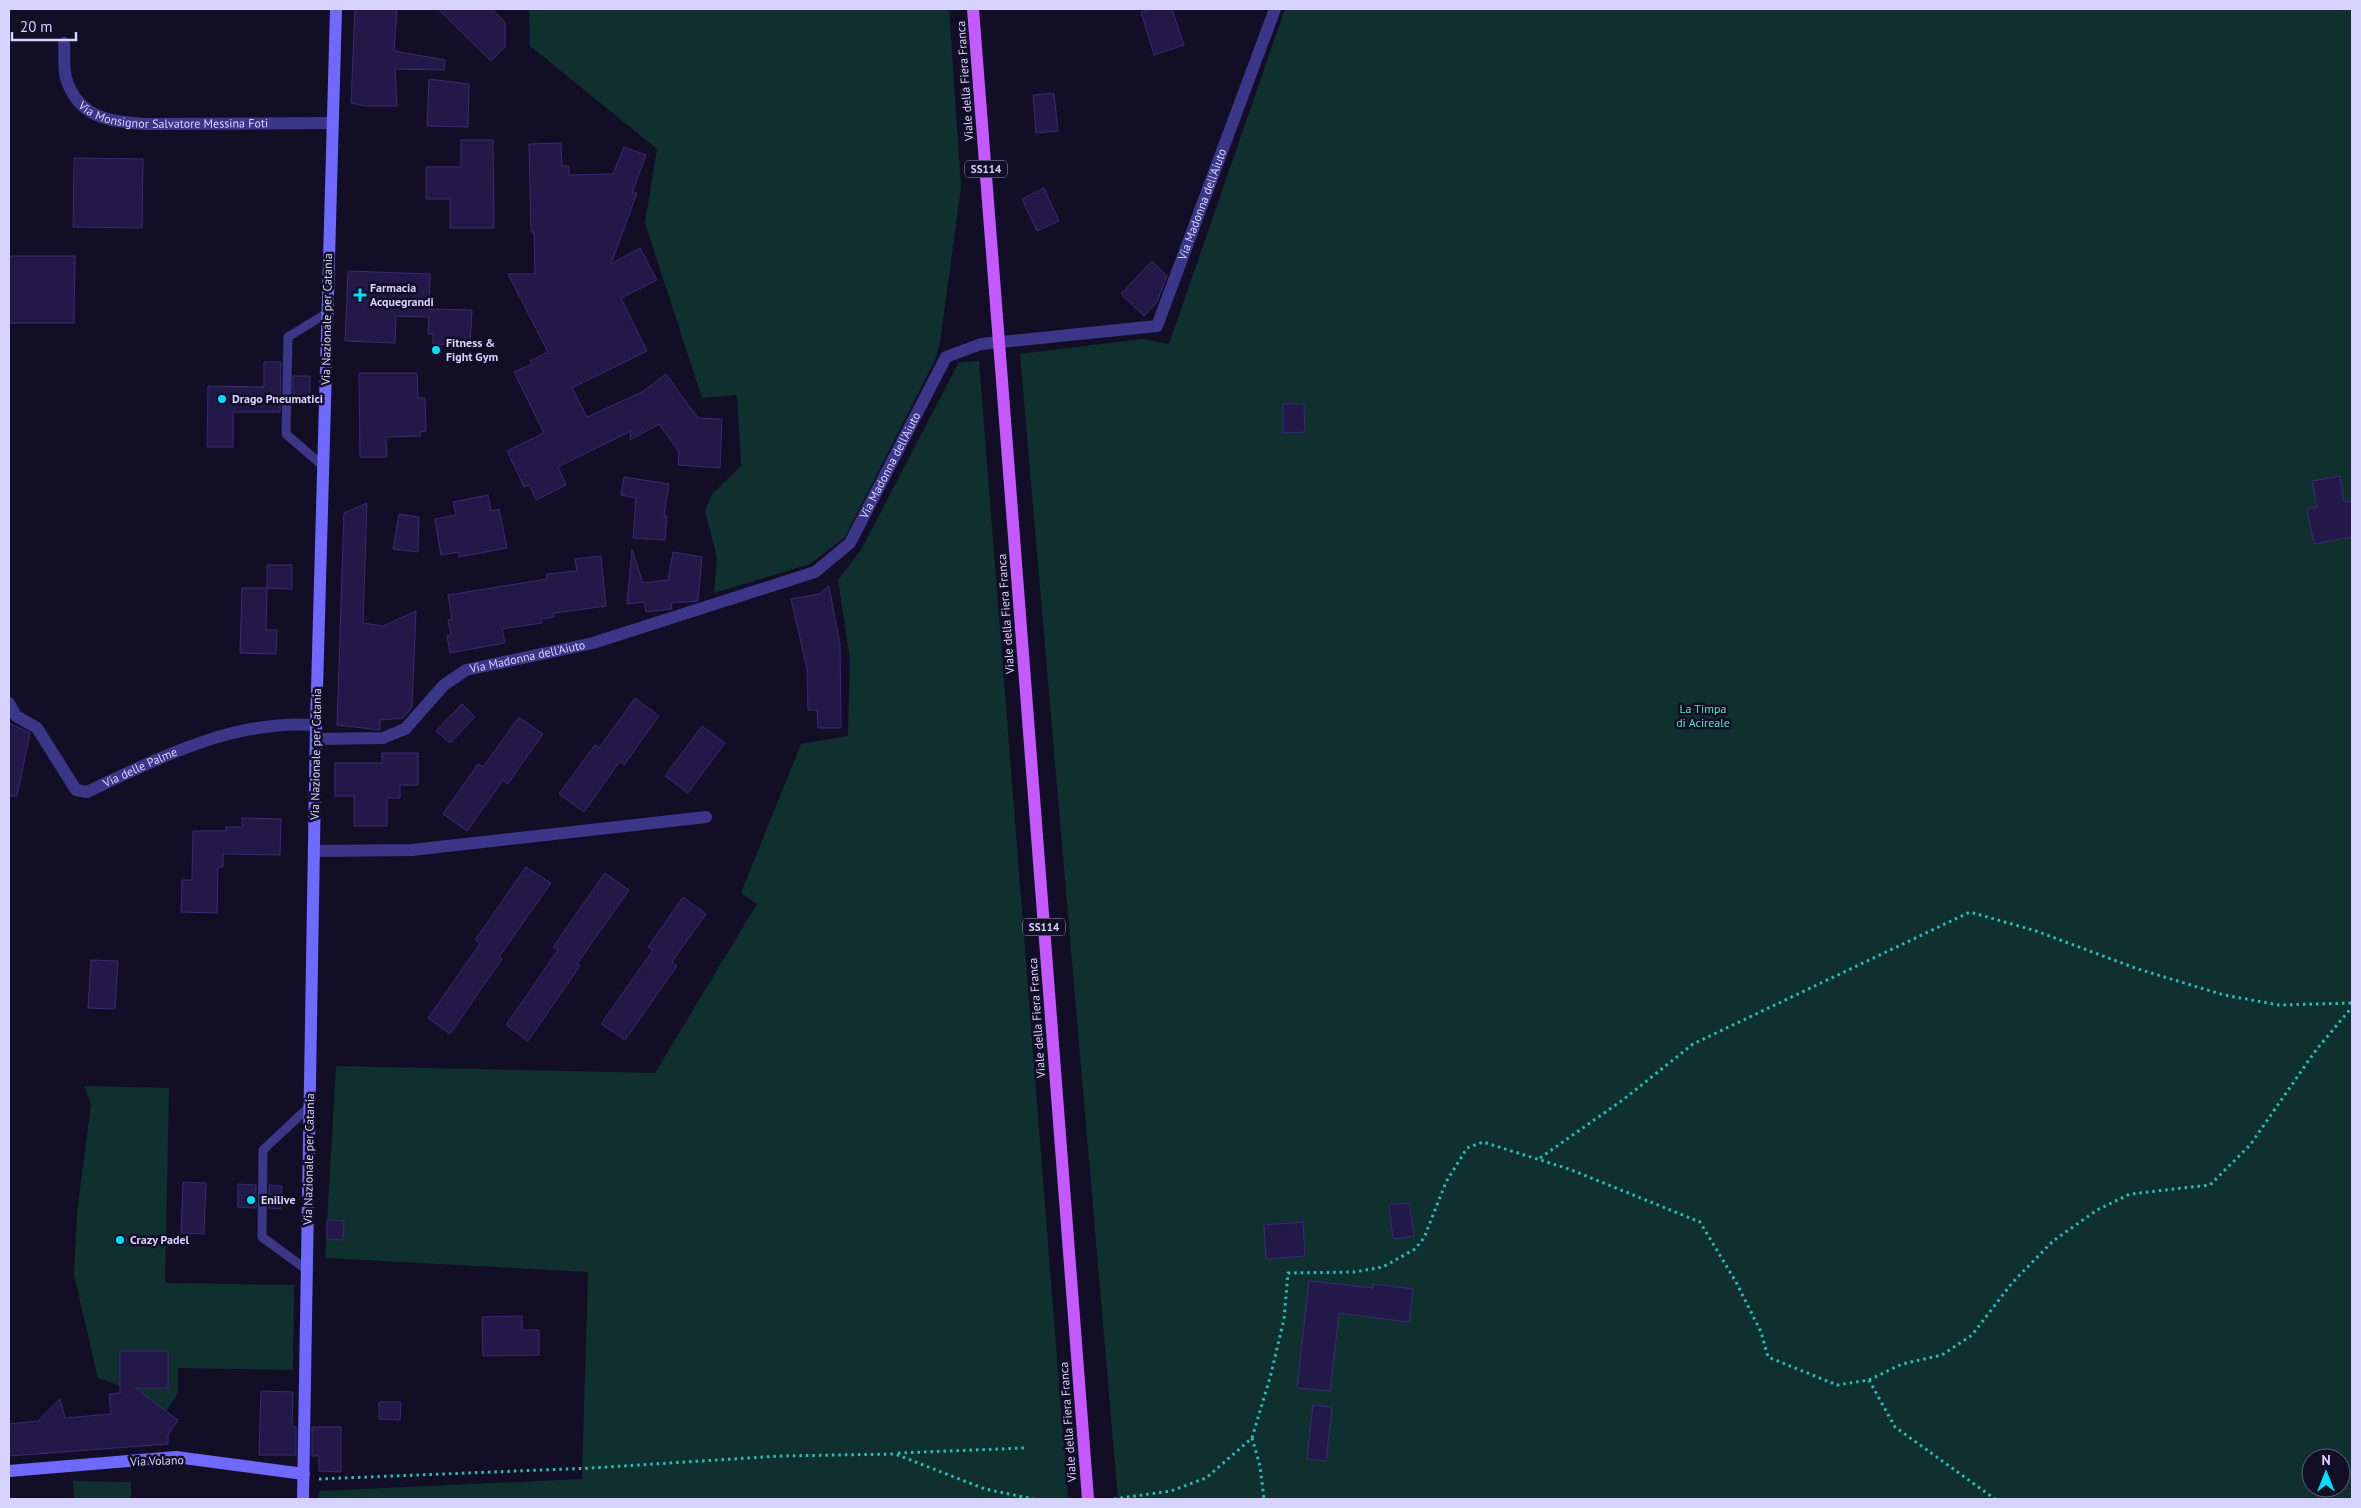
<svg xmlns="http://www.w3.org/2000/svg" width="2361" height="1508" font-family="'PT Sans',sans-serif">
	<rect width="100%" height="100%" fill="#120e26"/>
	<path fill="#103030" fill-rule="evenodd" d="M529,9H949L961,187L940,343L935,360L845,537L810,564L714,593L717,557L705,511L712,494L741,466L737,395L702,398L645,223L657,149L530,46Z
		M1285,9H2352V1499H1118L1020,354L1142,339L1169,344ZM2311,1458H2341V1488H2311Z
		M979,361L1068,1499H319V1491L582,1479L588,1272L325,1258L336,1066L655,1073L757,904L741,893L801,744L848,736L850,659L838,580L861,550L959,362Z
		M84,1086L169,1088L165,1283L294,1285L293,1370L178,1368V1393L166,1411L141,1393L98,1378L74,1275L77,1213L91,1104Z
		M73,1481L131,1482V1499H74Z"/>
	<path fill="#231948" stroke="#3a2a75" d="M355,9H397L394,51L445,60L444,70L395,69L397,106H365L351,103Z
		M438,9H492L505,22V47L491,61Z
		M1151,9H1172L1184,45L1154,55L1141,12Z
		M429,79L469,84L468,127L427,126Z
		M1054,93L1058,131L1036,133L1033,95Z
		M461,140H493L494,228H450V199H426V167H461Z
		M561,143L562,166H569V175L613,174L624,147L646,155L632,193H637L611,264L640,248L657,280L621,298L647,351L572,388L587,417L642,392L666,374L698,418L722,419L720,468L678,465L679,452L659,424L630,440L631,431L558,467L566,485L536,500L529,485L524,487L507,451L544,433L514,372L532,364L530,361L548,352L508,274H535L534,232H531L529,144Z
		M74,158L143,159L142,228L73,227Z
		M1044,188L1059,221L1037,231L1022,199Z
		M9,256H75L74,323H9Z
		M1152,261L1167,276L1157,302L1144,316L1121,294Z
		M348,271L430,274L429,309L472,310L470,346L433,344V334H428L429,317L396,316L395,343L345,341Z
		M264,362H281L280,412H233V447H207L208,386L264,387Z
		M359,373H417L418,398H425L426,431L420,432V436L386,437L387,457H360Z
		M293,376H310V400H293Z
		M1283,404H1304L1305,432L1283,433Z
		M2340,476L2344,502L2352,501V537L2314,544L2307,509L2317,507L2312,481Z
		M624,477L669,484L664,516H667L665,540L633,538L636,498L621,495Z
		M488,495L491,511L499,509L507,548L459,557V552L441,555L435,519L456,515L453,502Z
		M367,503L363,623L383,626L416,611L412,707L403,718L380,720V730L337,725L344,513Z
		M399,514L419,517L418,552L393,549Z
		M632,550L643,583L668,580L673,552L702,557L698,601L671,603L672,609L646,612L644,602L627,604Z
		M601,556L606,606L554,613V617L541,619L542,623L502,629L505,643L450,653L447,636L451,635L448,620L452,619L448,595L547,579V574L577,571L575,559Z
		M267,565H292V589L267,588Z
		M829,586L840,645L841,728H818L817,710H808L807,669L791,599L819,594Z
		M242,588H267L266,630H277L276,654L240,653Z
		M635,698L659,716L624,765L620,761L584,812L559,794L595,745L599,748Z
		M462,704L475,717L450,743L436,731Z
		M519,717L543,734L508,784L503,780L467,831L443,814L478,764L483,767Z
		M9,723L30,733L17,796H9Z
		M702,726L725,743L688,793L665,776Z
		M382,753H418V785H400V798H387V826H354V796H335V763H382Z
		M242,818L281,819L280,855L223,854V867H218L217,913L181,912L182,880H192L193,831H226V827H242Z
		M526,867L551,883L499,957L502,959L450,1034L428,1018L480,944L475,940Z
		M605,873L629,890L577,964L580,966L528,1041L506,1025L558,950L553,947Z
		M683,897L706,914L672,962L677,966L625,1040L601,1024L653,950L648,947Z
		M91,960L118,961L115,1009L88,1008Z
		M183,1182L206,1183L204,1234L181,1233Z
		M238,1184L256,1185V1208L238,1207Z
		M269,1185L282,1186L281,1209L269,1208Z
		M1409,1203L1414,1236L1393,1239L1389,1205Z
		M327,1220L344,1221L343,1240L327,1239Z
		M1303,1222L1305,1256L1266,1259L1264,1225Z
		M1309,1281L1373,1288V1284L1413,1289L1409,1322L1339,1313L1330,1391L1297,1388Z
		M522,1316V1330H539V1355L483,1356L482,1317Z
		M120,1351H168V1388H135L178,1420L168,1435V1444L9,1456V1424L38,1421L60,1399L65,1418L111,1414L109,1394L120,1393Z
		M261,1391L293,1392L292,1426L296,1427V1455H259Z
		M379,1402H401L400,1420L379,1419Z
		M1313,1405L1332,1407L1326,1461L1307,1459Z
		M312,1427H341V1472L319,1471V1456H312Z"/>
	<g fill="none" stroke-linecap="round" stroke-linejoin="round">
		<path stroke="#29bdb6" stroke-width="3" stroke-dasharray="2.5 4" stroke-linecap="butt" d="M1540,1158L1624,1099L1693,1044L1970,912L2036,931L2138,969L2224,995L2279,1005L2352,1003
			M1869,1380L1895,1427L1995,1499
			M1252,1438L1260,1466L1264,1499
			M898,1453L1024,1448
			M319,1479L591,1468L780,1456L895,1454L985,1489L1033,1499
			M1114,1499L1171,1491L1206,1478L1252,1438L1271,1374L1284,1319L1288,1273L1354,1272L1383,1267L1415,1249L1424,1238L1446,1182L1467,1148L1483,1142L1569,1169L1700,1222L1736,1282L1761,1332L1768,1357L1837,1385L1869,1380L1902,1364L1942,1355L1972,1335L2012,1283L2053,1241L2097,1210L2130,1194L2210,1185L2250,1145L2316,1050L2352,1007"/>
		<path stroke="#3b3687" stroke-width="9" d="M323,466L286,434L288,337L327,313
			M307,1270L262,1237L263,1150L310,1106"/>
		<g stroke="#3b3687" stroke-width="12">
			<path id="s1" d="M64,43C65,54 63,68 66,78C78,118 110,122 146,124L332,123"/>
			<path id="s2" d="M9,703L16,716L37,728L76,790L87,792C159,758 234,719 316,725"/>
			<path id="s3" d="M316,739L383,738L405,729L444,685L466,670L593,643L815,572L850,543L946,357L981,344L1157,326L1275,9"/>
			<path d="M314,851L412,850L706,817"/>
		</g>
		<path stroke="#7069ff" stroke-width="12" d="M9,1471L176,1457L304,1474
			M303,1499L316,725L336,9"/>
		<path stroke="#c459ff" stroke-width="12" d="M973,9L998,330
			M1000,355L1088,1499"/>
		<path stroke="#c459ff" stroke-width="12" d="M998,330L1000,355"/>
	</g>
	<g fill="#00e0fd" stroke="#120e26" stroke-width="2">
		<path d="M357.5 287.5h5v5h5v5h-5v5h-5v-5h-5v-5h5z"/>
		<circle cx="436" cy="350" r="5"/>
		<circle cx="222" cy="399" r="5"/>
		<circle cx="251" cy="1200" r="5"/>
		<circle cx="120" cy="1240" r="5"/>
	</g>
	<g text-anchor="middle" stroke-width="5" stroke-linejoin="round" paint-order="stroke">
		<g fill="#120e26" stroke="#9d97be" stroke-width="1">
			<rect x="965" y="160.5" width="42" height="17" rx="4"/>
			<rect x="1023" y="918.5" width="42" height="17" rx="4"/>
		</g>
		<g font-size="11" font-weight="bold" fill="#d8d2ff">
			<text x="986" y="173">SS114</text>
			<text x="1044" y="931">SS114</text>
		</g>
		<g font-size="12" fill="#d8d2ff" stroke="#120e26">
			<text transform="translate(965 81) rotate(-94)" y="4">Viale della Fiera Franca</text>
			<text dy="4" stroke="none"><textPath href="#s1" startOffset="161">Via Monsignor Salvatore Messina Foti</textPath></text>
			<text dy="4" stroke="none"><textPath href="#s3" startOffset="1138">Via Madonna dell'Aiuto</textPath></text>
			<text transform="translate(327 319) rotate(-89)" y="4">Via Nazionale per Catania</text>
			<text dy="4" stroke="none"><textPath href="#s3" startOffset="672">Via Madonna dell'Aiuto</textPath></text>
			<text transform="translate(1006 614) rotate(-94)" y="4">Viale della Fiera Franca</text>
			<text dy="4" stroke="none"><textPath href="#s3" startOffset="239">Via Madonna dell'Aiuto</textPath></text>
			<text transform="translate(316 754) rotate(-89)" y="4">Via Nazionale per Catania</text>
			<text dy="4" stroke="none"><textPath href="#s2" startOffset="182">Via delle Palme</textPath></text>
			<text transform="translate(1037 1018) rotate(-94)" y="4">Viale della Fiera Franca</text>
			<text transform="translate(309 1159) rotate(-89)" y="4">Via Nazionale per Catania</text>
			<text transform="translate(1068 1422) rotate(-94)" y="4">Viale della Fiera Franca</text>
			<text transform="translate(157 1461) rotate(-2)" y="4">Via Volano</text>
		</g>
		<g font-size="12" font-weight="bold" fill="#d8d2ff" stroke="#120e26" text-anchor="start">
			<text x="370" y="292">Farmacia<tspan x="370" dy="14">Acquegrandi</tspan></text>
			<text x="446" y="347">Fitness &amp;<tspan x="446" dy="14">Fight Gym</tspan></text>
			<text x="232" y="403">Drago Pneumatici</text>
			<text x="261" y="1204">Enilive</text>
			<text x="130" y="1244">Crazy Padel</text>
		</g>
		<g font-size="12" fill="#58e5c5" stroke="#120e26">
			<text x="1703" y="713">La Timpa<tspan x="1703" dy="14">di Acireale</tspan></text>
		</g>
	</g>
	<rect width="2361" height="1508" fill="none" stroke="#d8d2ff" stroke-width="20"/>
	<g transform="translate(2326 1473)"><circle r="24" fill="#120e26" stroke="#615c7d"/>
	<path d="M0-4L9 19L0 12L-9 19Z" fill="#00e0fd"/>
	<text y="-8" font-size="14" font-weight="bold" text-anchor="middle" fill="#d8d2ff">N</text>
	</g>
	<path d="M12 32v8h64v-8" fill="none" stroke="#d8d2ff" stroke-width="2.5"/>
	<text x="20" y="32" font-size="15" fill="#d8d2ff" stroke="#120e26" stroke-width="4" paint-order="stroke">20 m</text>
</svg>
